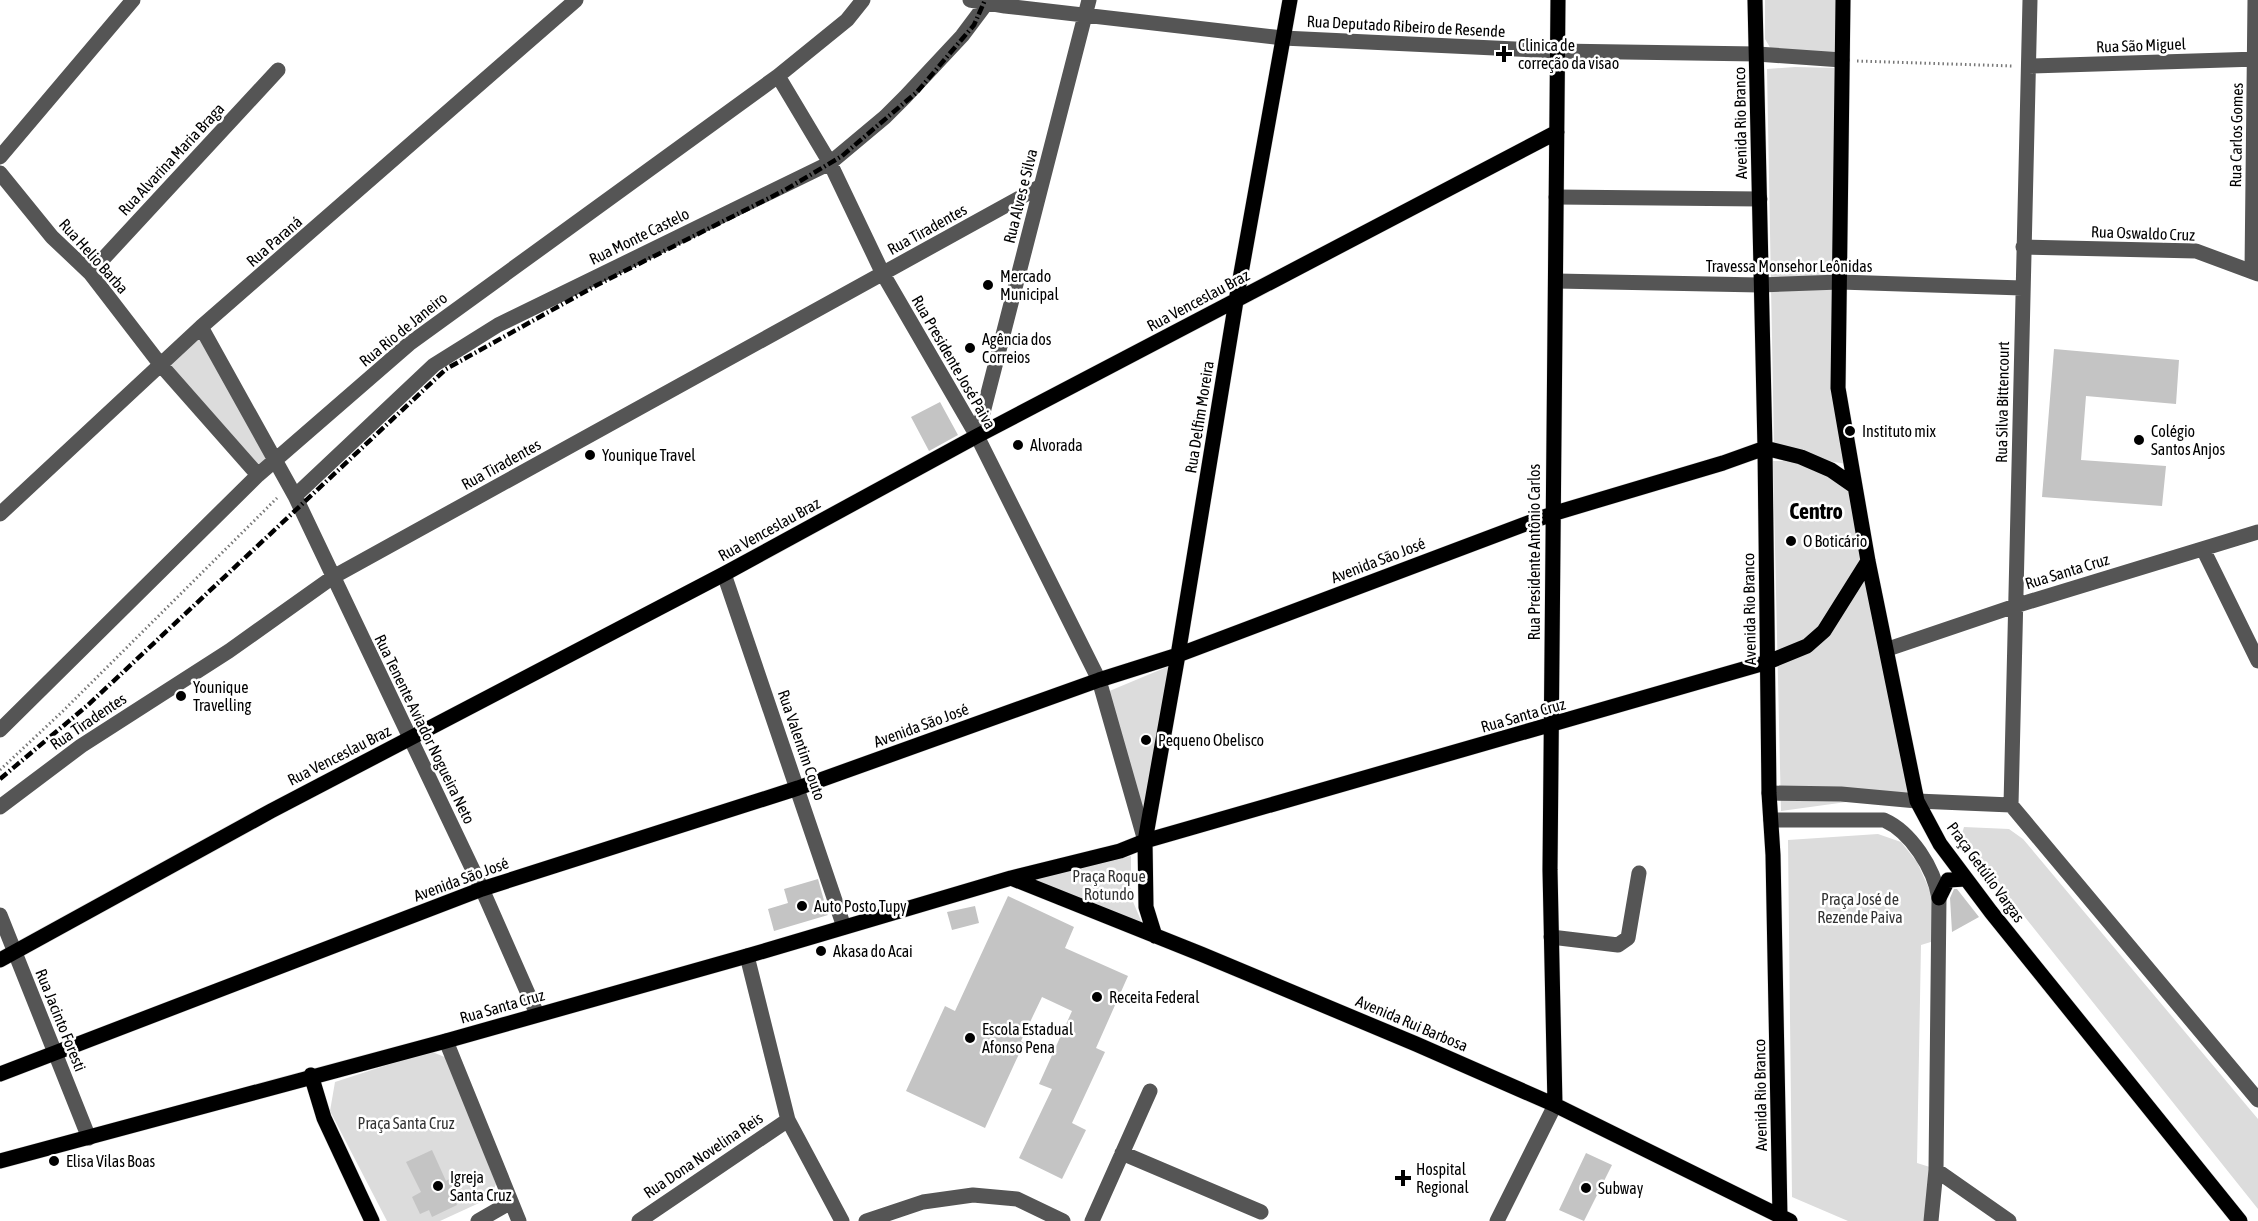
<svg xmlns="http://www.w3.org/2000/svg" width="2258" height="1221" font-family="'Asap Condensed',sans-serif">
	<rect width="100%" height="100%" fill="#fff"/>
	<path fill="#dcdcdc" d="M1765,0H1840L1838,55L1774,54L1765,39Z
		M1795,67L1838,68L1836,235L1847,464L1801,457L1774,449L1767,69Z
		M200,336L269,458L259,469L167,363Z
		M1773,461H1792L1850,485L1913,805L1861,800L1781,811Z
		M1174,664L1144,829L1107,692Z
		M1964,827L2009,829L2023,839L2258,1119V1209L1961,837Z
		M1878,834L1901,842L1917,862L1931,893L1934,941L1921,945L1917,1163L1933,1168L1930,1221H1848L1792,1197L1788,840Z
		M1131,856V897L1142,923L1033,879Z
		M430,1051L447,1058L496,1184L490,1198L440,1221H387L330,1111L335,1082Z"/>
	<path fill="#c4c4c4" d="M2054,349L2179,360L2176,404L2086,396L2081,460L2166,466L2162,506L2042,497Z
		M940,402L958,435L929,451L911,417Z
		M818,879L828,915L774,931L768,909L788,903L784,889Z
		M1954,889H1957L1979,917L1952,932L1950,898Z
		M1008,896L1074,927L1065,948L1128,976L1096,1048L1105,1052L1072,1123L1086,1130L1062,1179L1019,1158L1052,1089L1039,1084L1072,1011L1042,997L1021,1041L1024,1043L985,1128L906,1091L945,1006L955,1011Z
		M975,906L979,923L952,930L947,912Z
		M432,1150L446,1181L454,1176L463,1194L454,1198L457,1205L432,1217L429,1210L420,1214L412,1197L421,1192L406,1162Z
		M1586,1153L1612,1165L1584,1221L1559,1210Z"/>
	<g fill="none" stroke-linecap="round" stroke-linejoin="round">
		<g stroke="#dbdbdb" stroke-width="16">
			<path id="major" d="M1755,0L1765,448L1769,793L1773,855L1780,1217
				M1843,0L1838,388L1868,561L1917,801L1940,844L1991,912L2240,1221
				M1011,878L1201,954L1416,1044L1555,1105L1790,1221
				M1939,898L1948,880L1966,879
				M1155,936L1146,907L1145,841L1178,655L1236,301L1290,0
				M0,960L271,811L724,574L977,436L1557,132
				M0,1074L482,889L798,788L1099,680L1178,655L1552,514L1723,463L1765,448L1801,457L1831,470L1854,486
				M311,1075L324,1118L372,1221
				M1555,1105L1550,870L1558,0
				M0,1161L446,1041L747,956L1011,878L1120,851L1145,841L1768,662L1807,646L1824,631L1868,561"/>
		</g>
		<path stroke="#777" stroke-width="3" stroke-dasharray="1.5 3" stroke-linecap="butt" d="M1857,61L2013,66
			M0,770L63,711L277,498"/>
		<path stroke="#555" stroke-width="15" d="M970,0L1005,6L1283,38L1557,51L1757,54L1842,60
			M2029,66L2258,59
			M778,76L830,163L883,274L977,436L1099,680L1145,841
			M0,157L133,0
			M0,173L52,237L90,273L160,364L258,475
			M1556,197L1760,199
			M2023,247L2196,251L2258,274
			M2252,271L2255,0
			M90,273L278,70
			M1556,281L1760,285L1840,282L2022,288
			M201,327L295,496L482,889L537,1014
			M977,436L1089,0
			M295,496L434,365L498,325L830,163L885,117L905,97L962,36L989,0
			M0,514L201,327L576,0
			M2203,549L2258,661
			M724,574L844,927
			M1888,649L2015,606L2258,532
			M0,730L258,475L409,344L778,76L847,20L863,0
			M1769,793L1841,794L1917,801L2011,805L2258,1100
			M2011,805L2030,0
			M0,807L81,746L229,651L333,577L1041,186
			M1771,820H1884C1911,832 1934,868 1939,898L1936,1170L1931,1221
			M0,915L89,1138
			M1551,937L1618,945L1628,938L1639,873
			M747,956L788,1120L842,1221
			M446,1041L519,1221
			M1122,1153L1261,1212
			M1936,1170L2009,1221
			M478,1221L511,1202
			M639,1221L788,1120
			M866,1221L923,1202L973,1195L1017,1199L1063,1221
			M1092,1221L1150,1091
			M1497,1221L1555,1105"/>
		<use href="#major" stroke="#000" stroke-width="15"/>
		<path stroke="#000" stroke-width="4.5" stroke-dasharray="9 3 1.5 3" stroke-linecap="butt" d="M0,779L88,705L446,369L597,285L785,190L842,156L917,92L974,25L985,0"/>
	</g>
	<g fill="#000" stroke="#fff" stroke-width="2">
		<path d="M1501 45h6v6h6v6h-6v6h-6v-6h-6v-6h6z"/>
		<circle cx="988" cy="285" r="6"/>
		<circle cx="970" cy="348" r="6"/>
		<circle cx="1850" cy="431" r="6"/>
		<circle cx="2139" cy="440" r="6"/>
		<circle cx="1018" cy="445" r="6"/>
		<circle cx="590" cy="455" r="6"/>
		<circle cx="1791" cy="541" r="6"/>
		<circle cx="181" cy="696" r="6"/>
		<circle cx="1146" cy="740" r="6"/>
		<circle cx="802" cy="906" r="6"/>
		<circle cx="821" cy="951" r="6"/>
		<circle cx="1097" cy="997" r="6"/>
		<circle cx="970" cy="1038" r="6"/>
		<circle cx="54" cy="1161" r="6"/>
		<path d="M1400 1169h6v6h6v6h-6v6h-6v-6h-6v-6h6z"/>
		<circle cx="438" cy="1186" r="6"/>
		<circle cx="1586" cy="1188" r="6"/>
	</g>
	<g text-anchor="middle" stroke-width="5" stroke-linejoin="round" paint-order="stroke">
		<g font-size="16" fill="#000" stroke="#fff">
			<text transform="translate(1406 26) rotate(3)" y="6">Rua Deputado Ribeiro de Resende</text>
			<text transform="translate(2141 45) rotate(-2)" y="6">Rua São Miguel</text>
			<text transform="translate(1740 123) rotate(-91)" y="6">Avenida Rio Branco</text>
			<text transform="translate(2236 135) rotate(-89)" y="6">Rua Carlos Gomes</text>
			<text transform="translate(171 159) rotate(-47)" y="6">Rua Alvarina Maria Braga</text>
			<text transform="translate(1020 196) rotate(-76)" y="6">Rua Alves e Silva</text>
			<text transform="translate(927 229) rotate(-29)" y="6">Rua Tiradentes</text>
			<text transform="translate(2143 233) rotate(2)" y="6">Rua Oswaldo Cruz</text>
			<text transform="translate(639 236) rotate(-26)" y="6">Rua Monte Castelo</text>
			<text transform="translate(274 241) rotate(-41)" y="6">Rua Paraná</text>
			<text transform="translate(94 256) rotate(48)" y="6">Rua Helio Barba</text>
			<text x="1789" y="272">Travessa Monsehor Leônidas</text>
			<text transform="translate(1198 300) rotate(-28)" y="6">Rua Venceslau Braz</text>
			<text transform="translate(403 329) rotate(-39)" y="6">Rua Rio de Janeiro</text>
			<text transform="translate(954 362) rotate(60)" y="6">Rua Presidente José Paiva</text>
			<text transform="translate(2002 402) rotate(-89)" y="6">Rua Silva Bittencourt</text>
			<text transform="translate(1199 417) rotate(-81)" y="6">Rua Delfim Moreira</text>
			<text transform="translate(501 464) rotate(-29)" y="6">Rua Tiradentes</text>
			<text transform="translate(769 529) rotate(-29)" y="6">Rua Venceslau Braz</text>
			<text transform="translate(1534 552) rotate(-90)" y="6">Rua Presidente Antônio Carlos</text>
			<text transform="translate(1378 560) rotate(-21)" y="6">Avenida São José</text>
			<text transform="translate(2067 571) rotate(-17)" y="6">Rua Santa Cruz</text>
			<text transform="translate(1749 609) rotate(-91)" y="6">Avenida Rio Branco</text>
			<text transform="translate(1523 715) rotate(-16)" y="6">Rua Santa Cruz</text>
			<text transform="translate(88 721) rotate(-34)" y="6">Rua Tiradentes</text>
			<text transform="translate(921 725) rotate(-20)" y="6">Avenida São José</text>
			<text transform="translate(425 729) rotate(64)" y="6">Rua Tenente Aviador Nogueira Neto</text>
			<text transform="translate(802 745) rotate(71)" y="6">Rua Valentim Couto</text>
			<text transform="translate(339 755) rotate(-27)" y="6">Rua Venceslau Braz</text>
			<text transform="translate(1986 872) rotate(54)" y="6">Praça Getúlio Vargas</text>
			<text transform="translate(461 879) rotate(-20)" y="6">Avenida São José</text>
			<text transform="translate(502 1006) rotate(-16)" y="6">Rua Santa Cruz</text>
			<text transform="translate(61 1020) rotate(68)" y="6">Rua Jacinto Foresti</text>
			<text transform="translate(1412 1023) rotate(23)" y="6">Avenida Rui Barbosa</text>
			<text transform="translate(1760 1095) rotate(-91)" y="6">Avenida Rio Branco</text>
			<text transform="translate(703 1155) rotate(-34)" y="6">Rua Dona Novelina Reis</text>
		</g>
		<g font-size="16" fill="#000" stroke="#fff" text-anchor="start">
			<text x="1518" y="51">Clinica de<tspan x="1518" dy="18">correção da visao</tspan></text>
			<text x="1000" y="282">Mercado<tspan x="1000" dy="18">Municipal</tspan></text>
			<text x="982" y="345">Agência dos<tspan x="982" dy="18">Correios</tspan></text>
			<text x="1862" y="437">Instituto mix</text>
			<text x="2151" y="437">Colégio<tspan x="2151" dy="18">Santos Anjos</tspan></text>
			<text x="1030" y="451">Alvorada</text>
			<text x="602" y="461">Younique Travel</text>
			<text x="1803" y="547">O Boticário</text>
			<text x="193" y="693">Younique<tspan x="193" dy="18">Travelling</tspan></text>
			<text x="1158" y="746">Pequeno Obelisco</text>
			<text x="814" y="912">Auto Posto Tupy</text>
			<text x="833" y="957">Akasa do Acai</text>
			<text x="1109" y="1003">Receita Federal</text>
			<text x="982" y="1035">Escola Estadual<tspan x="982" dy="18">Afonso Pena</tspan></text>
			<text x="66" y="1167">Elisa Vilas Boas</text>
			<text x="1416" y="1175">Hospital<tspan x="1416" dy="18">Regional</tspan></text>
			<text x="450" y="1183">Igreja<tspan x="450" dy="18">Santa Cruz</tspan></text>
			<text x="1598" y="1194">Subway</text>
		</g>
		<g font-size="16" fill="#333" stroke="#fff">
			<text x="1109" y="882">Praça Roque<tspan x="1109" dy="18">Rotundo</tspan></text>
			<text x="1860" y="905">Praça José de<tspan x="1860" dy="18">Rezende Paiva</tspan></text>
			<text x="406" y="1129">Praça Santa Cruz</text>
		</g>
		<g font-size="22" font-weight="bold" fill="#000" stroke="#fff">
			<text x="1816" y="519">Centro</text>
		</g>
	</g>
</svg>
